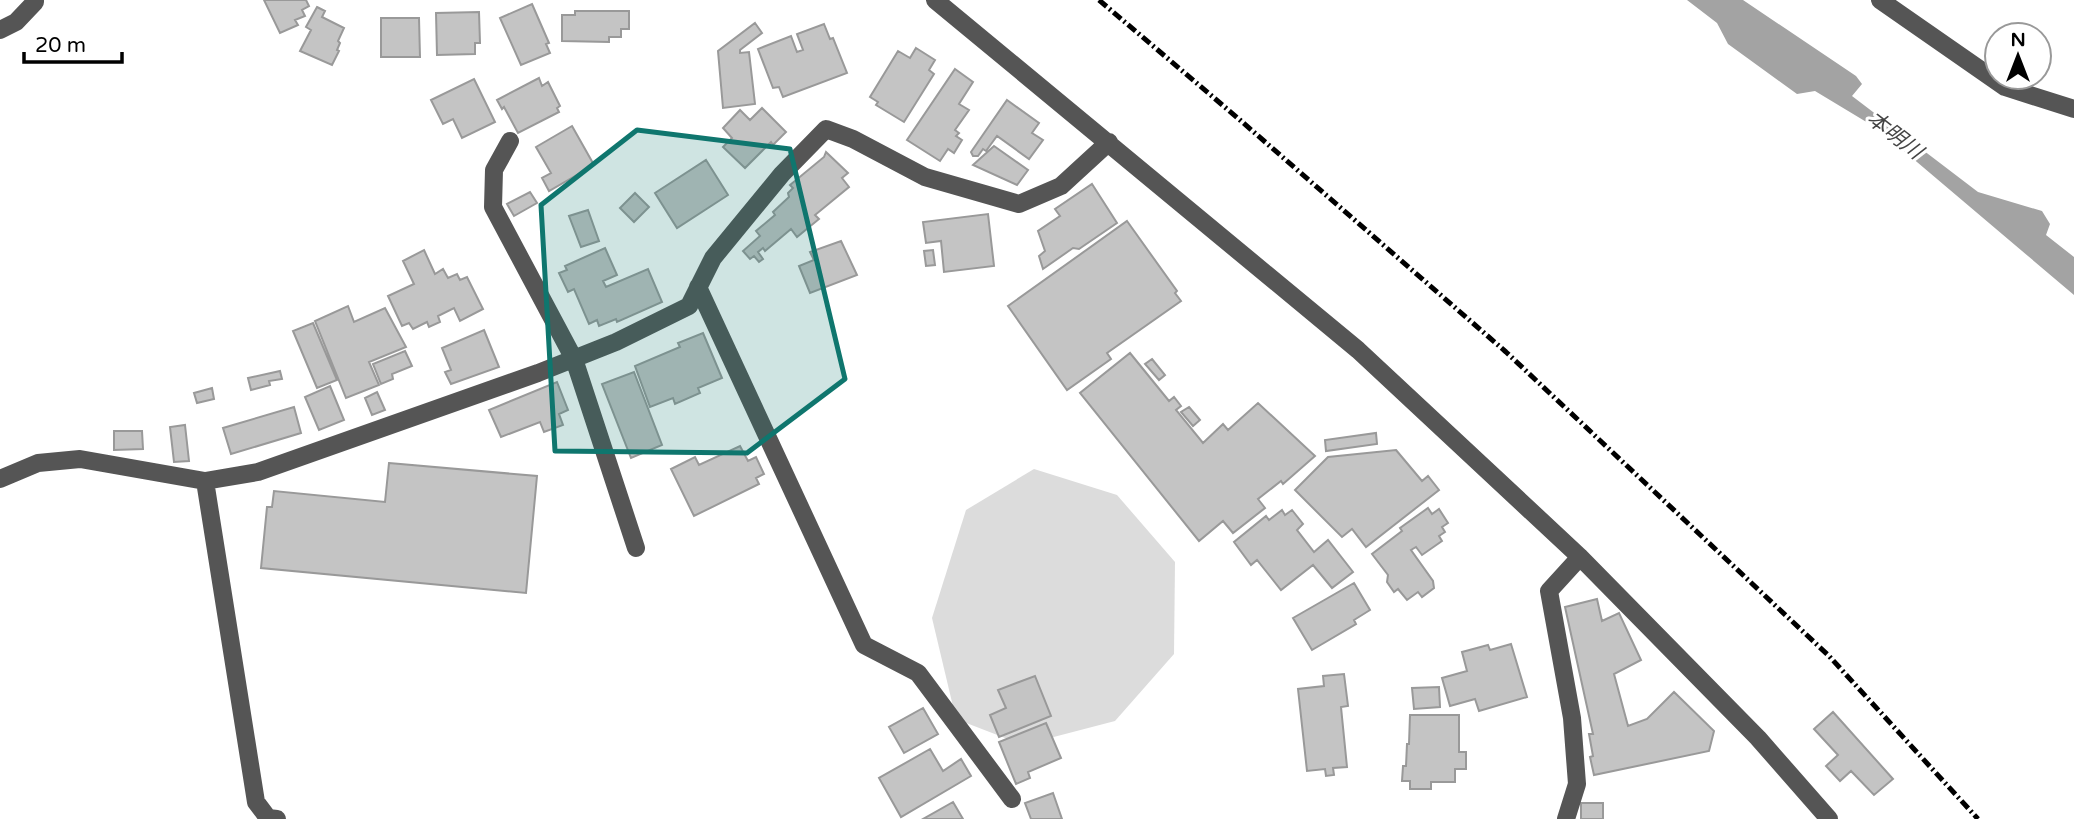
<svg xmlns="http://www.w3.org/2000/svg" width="2074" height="819" font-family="'Varela Round','Noto Sans JP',sans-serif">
	<rect width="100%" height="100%" fill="#fff"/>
	<path fill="#dcdcdc" d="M1034,469L1117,495L1175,562L1174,654L1115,721L1023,745L956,719L932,618L966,510Z"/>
	<path fill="#a3a3a3" d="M1687,0H1743L1856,76L1862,84L1852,96L1978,192L2042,211L2050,224L2046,235L2074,257V295L1878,129L1815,91L1797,94L1728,44L1717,23Z"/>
	<path fill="#c4c4c4" stroke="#999" stroke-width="2" d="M264,0H306L309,6L302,10L305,16L295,20L298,25L280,33Z
		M532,4L549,43L546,44L550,53L521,65L500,18Z
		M317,7L325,11L322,17L344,28L338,41L340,43L337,50L339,51L332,65L300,51L311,30L306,27Z
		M575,11H629V29H621V37H609V42L562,41V15H575Z
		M479,12L480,43H475V54L437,55L436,13Z
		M381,18H419L420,57H381Z
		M755,23L762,33L740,50V53L749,52L755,104L723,108L718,51Z
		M824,24L830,39L833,38L847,73L783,97L779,87L773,88L758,49L791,36L797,52L803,50L797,34Z
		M916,48L935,60L929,70L934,74L904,122L876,105L878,102L870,97L898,51L910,58Z
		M955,69L973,82L959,104L969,110L955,130L959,133L956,136L962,140L954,153L948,149L940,161L907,140Z
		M539,78L542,86L548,82L560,106L557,108L559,112L518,133L504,107L502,109L497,100Z
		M474,79L495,122L462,138L453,119L443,124L431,100Z
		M1007,100L1039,123L1032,133L1043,140L1029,159L997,136L986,151L983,149L978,156H973L971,152Z
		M762,108L786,132L773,145L771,142L745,168L723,147L732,138L723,128L740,110L750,120Z
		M572,126L594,165L549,191L542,178L551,173L536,147Z
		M994,146L1028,170L1017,185L973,165Z
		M826,152L848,173L842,178L849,187L815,215L819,219L797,237L791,229L765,251L763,248L758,252L763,259L759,262L754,256L750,259L743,251L760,236L756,231L775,215L773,212L789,197L788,193L793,188L790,185L824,157Z
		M706,160L728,195L677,228L655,193Z
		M1092,184L1117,223L1079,249L1073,248L1043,269L1039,256L1045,251L1038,231L1060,216L1055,209Z
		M530,192L537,203L514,216L507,204Z
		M635,193L649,207L634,222L620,208Z
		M588,210L599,241L581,247L569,216Z
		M988,214L994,266L944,272L941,241L926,243L923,222Z
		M1127,221L1177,291L1175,293L1181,301L1107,353L1111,359L1067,390L1008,306Z
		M841,241L857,275L810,293L799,266L814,260L810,252Z
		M605,248L617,275L603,281L606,287L648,269L662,302L617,322L616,319L599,326L597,320L589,324L574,289L568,292L559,273L567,270L565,266Z
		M424,250L435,274L443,269L448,278L457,274L460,280L467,277L483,309L460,321L454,308L438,316L440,322L429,327L427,322L413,329L409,323L402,326L388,296L414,284L403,261Z
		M933,250L935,265L926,266L924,251Z
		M348,306L354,322L385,308L406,347L369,362L379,385L346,398L315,321Z
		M313,323L337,380L317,388L293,331Z
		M484,330L499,367L451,384L445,372L451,370L442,348Z
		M703,333L722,378L698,388L700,393L675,404L673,398L650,407L635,366L680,347L678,343Z
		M405,351L412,366L392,374L393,379L381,384L373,364Z
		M1130,353L1169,401L1174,397L1181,406L1176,410L1203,443L1223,424L1228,430L1258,403L1315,456L1283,484L1281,481L1258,499L1265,508L1233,533L1223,521L1199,541L1080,393Z
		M1152,359L1165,375L1159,380L1145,364Z
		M280,371L282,379L269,381L270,385L251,390L248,378Z
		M634,372L662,445L631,458L602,384Z
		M557,382L568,410L559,414L563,425L544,432L540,422L501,437L489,410Z
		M330,386L344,420L319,430L305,397Z
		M212,388L214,399L197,403L194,393Z
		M377,392L385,410L372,415L365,398Z
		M294,407L301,433L231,454L223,428Z
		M1189,407L1200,420L1193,426L1181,412Z
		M185,425L189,461L174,462L170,427Z
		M114,431H142L143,449L114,450Z
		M1376,433L1377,444L1326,451L1325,440Z
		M740,446L748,461L756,457L764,474L756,478L759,484L694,516L671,469L695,457L699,465Z
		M1396,450L1422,481L1428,476L1439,490L1366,547L1352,529L1342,537L1295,490L1328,457Z
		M389,463L537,476L526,593L261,568L267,507H272L274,491L385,502Z
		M1428,508L1432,514L1439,509L1448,523L1442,527L1445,532L1439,536L1442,541L1422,555L1416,547L1411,550L1433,581L1434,588L1422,597L1418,592L1407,600L1398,589L1394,592L1387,582L1388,575L1372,554L1402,531L1400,528Z
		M1282,510L1285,515L1292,510L1303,524L1297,530L1314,552L1328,540L1353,572L1332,588L1313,565L1281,590L1257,560L1251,565L1234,542L1266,516L1269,520Z
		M1354,583L1370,610L1354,620L1356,624L1312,650L1293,618Z
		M1597,599L1602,621L1619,613L1641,660L1614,674L1628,726L1647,719L1674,692L1714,731L1709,751L1594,775L1590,757L1593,756L1589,734H1593L1565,607Z
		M1511,644L1527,697L1479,711L1475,699L1450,706L1442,678L1467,671L1462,652L1488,645L1490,650Z
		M1344,674L1348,706L1341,707L1347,767L1333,768L1334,775L1326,776L1325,769L1307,771L1298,689L1324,686L1323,676Z
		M1035,676L1051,716L999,737L990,715L1006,708L998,690Z
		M1439,687L1440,707L1414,709L1412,688Z
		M923,708L938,734L904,753L889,727Z
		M1833,712L1893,779L1874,795L1851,771L1840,781L1826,766L1838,755L1814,729Z
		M1410,715H1459V752H1466V769H1455V782H1431V789H1410V781H1402L1403,766H1406L1407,744H1409Z
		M1046,723L1061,758L1028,772L1030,778L1016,784L999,742Z
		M930,749L943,771L961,759L971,776L901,817L879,778Z
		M1053,793L1062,819H1031L1025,803Z
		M953,802L963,819H923Z
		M1581,803H1603V819H1581Z"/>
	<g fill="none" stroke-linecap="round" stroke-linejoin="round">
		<path stroke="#555" stroke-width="18" d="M935,0L1358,350L1580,557L1758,738L1829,819
			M1880,0L2005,87L2074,109
			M0,30L16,22L35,2V0
			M510,141L494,170L493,207L574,359L636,548
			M698,287L864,645L918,673L1012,799
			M0,479L38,463L80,459L205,481L258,472L538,373L616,342L689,306L713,258L782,174L826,129L853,139L925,177L1019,204L1061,186L1109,142
			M205,481L256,802L268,818L277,819
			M1566,819L1577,784L1572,718L1549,591L1580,557"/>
		<path stroke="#000" stroke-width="5" stroke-dasharray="10 3.5 2 3.5" stroke-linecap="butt" d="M1099,0L1240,120L1506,352L1829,656L1978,819"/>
	</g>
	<path fill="#0f766e" fill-opacity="0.2" stroke="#0f766e" stroke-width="5" stroke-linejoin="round" d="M637,130L790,149L845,379L747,453L555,451L541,205Z"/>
	<g text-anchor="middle" stroke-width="6" stroke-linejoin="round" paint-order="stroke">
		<g font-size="21" font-style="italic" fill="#444" stroke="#fff">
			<text transform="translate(1895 135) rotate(38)" y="7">本明川</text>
		</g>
	</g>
	<g transform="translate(2018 56)"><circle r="33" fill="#ffffff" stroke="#999999" stroke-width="2"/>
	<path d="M0-5L12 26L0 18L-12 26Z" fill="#000000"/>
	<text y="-10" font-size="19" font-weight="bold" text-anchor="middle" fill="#000000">N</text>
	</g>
	<path d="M24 52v10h98v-10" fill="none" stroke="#000000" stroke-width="3.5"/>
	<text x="35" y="52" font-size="21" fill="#000000" stroke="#ffffff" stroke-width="5" paint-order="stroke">20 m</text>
</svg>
